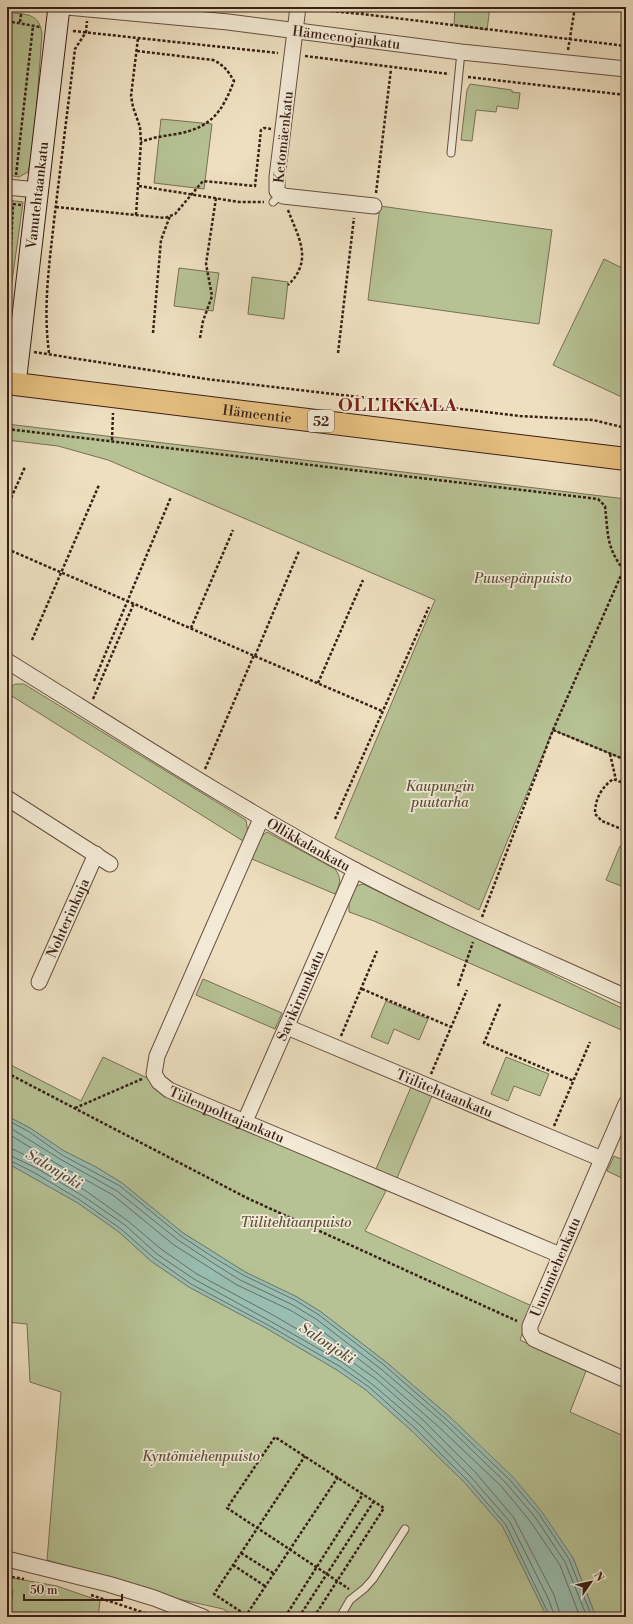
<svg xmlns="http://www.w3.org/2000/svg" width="633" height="1624" font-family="'Libre Bodoni',serif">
	<rect width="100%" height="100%" fill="#eddfc0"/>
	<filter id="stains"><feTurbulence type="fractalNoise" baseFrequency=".005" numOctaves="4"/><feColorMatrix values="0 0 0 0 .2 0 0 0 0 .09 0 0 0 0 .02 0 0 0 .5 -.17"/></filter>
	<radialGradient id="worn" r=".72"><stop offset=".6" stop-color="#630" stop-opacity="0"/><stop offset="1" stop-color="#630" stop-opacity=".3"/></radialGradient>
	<path fill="#b6c294" stroke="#787055" d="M455,7H490L487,30L454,25Z
		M7,12C26,15 39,12 42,34L34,141L28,172L19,177L7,175Z
		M470,84L512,90V92L520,93L518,109L497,106L496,112L476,110L472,141L461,140L467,90Z
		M161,119L212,124L204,189L154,183Z
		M7,200L23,202L7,318Z
		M380,206L552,230L539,324L368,300Z
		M604,259L626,270V399L553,365Z
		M179,268L219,273L213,311L174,306Z
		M252,277L288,282L284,319L248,314Z
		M7,424L626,499V760L553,730L479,910L335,838L435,600L108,460L58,446L7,440Z
		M15,684H24L246,820L248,833L243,841L7,693V690Z
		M267,832L335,869C342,878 340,885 335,894L252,859L259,838Z
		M620,846L626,848V888L606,880Z
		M363,884L626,1010V1032L374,921L349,912V903L355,886Z
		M203,979L282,1013L275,1029L196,995Z
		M386,1001L428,1019L419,1040L394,1029L388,1044L371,1037Z
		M103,1057L386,1191L365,1231L532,1306L520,1340L586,1371L570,1412L626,1437V1617H596L573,1558L450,1417L386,1362L321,1312L297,1297L245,1272L215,1253L183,1233L122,1183L96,1167L64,1151L30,1128L7,1116V1063L81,1101Z
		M506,1057L549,1074L540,1096L514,1086L508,1101L491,1094Z
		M411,1087L432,1096L397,1178L376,1169Z
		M614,1156L626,1161V1180L607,1171Z
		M7,1163L78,1203L119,1232L151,1261L189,1287L266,1328L337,1370L366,1390L413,1432L465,1483L503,1527L547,1617H236L223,1609L174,1598L47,1560L61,1392L30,1382L27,1324L7,1322Z
		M7,1577L57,1586L100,1601L98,1617H10L13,1590L7,1589Z"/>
	<path fill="#99bdb1" stroke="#737e73" d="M7,1116L30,1128L64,1151L96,1167L122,1183L183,1233L215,1253L245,1272L297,1297L321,1312L386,1362L450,1417L513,1477L542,1512L573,1558L596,1617H547L503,1527L465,1483L413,1432L366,1390L337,1370L266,1328L189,1287L151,1261L119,1232L78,1203L7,1163Z"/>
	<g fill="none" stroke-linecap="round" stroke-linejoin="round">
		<path stroke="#696e64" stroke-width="1" d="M7,1120L28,1131L62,1155L120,1186L181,1236L213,1257L243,1275L295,1300L319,1315L384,1365L447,1420L510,1480L539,1514L569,1559L592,1617
			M7,1126L60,1159L117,1191L178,1240L210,1261L240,1280L293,1305L316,1319L381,1369L444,1423L506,1483L535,1517L565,1562L587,1617
			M7,1133L57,1164L113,1195L174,1245L207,1266L237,1285L290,1310L313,1324L377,1373L440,1428L502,1487L530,1521L560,1565L580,1617
			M7,1148L15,1150L40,1163L86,1191L128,1221L161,1249L197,1274L273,1315L345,1357L376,1379L424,1421L476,1473L514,1518L554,1595L561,1617
			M7,1154L38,1169L83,1196L125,1225L157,1254L194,1279L270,1321L342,1362L372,1384L420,1425L471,1477L510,1522L548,1598L555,1617
			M7,1159L35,1173L80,1200L121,1229L154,1258L191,1284L268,1325L339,1366L369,1387L416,1429L468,1481L506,1525L550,1617"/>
		<g stroke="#664f40" stroke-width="9">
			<path id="lane" d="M451,153L461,52
				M273,202L280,195
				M340,1617L350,1600L365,1588L373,1579L405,1529"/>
		</g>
		<g stroke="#664f40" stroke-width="17">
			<g id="street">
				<path id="s1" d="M67,7L228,22L461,52L626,69"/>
				<path d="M298,7L277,177V191L283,196L374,206"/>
				<path d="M7,187L37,190"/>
				<path id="s2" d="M7,661C122,732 235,806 353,869C441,916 536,956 626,997"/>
				<path d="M7,798L110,864"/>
				<path id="s3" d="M261,819L157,1056L154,1074L159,1082L169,1090L560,1255"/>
				<path id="s4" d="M39,982L96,854"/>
				<path id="s5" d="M287,1027L602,1159"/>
				<path d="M626,1104L530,1326V1332L534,1339L626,1380"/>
				<path id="s6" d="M245,1121L355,870"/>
				<path d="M7,1559L108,1584L154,1598L203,1617"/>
			</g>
		</g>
		<g stroke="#391f16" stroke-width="23">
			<g id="secondary">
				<path id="s7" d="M15,384L59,7"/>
			</g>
		</g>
		<g stroke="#391f16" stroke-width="24">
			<g id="primary">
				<path id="s8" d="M7,383L626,459"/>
			</g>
		</g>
		<path stroke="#391f16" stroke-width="2.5" stroke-dasharray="3 2" stroke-linecap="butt" d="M311,9L362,14L626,46
			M362,14L363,7
			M7,21L40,27
			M20,22L22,7
			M73,31L278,53
			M568,50L575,7
			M137,51L213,60C224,65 228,71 234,81C222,112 212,127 177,134C165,136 153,137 141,142
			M305,56L449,74
			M468,77L626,95
			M16,175L33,26
			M139,186L239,202H264
			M376,193L391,69
			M13,204L21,205
			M56,207L165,218L175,214L203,181L255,186L261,130L264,128L271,129
			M288,210C298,237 314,260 288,285
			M136,215L141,142L140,127L133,107L131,96L138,38
			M7,259L11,246L13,204
			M153,333L161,240L170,216
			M200,338L203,321L212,296L206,264L216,198
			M34,352L206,379L520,416L593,420L626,428
			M49,353C43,307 49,267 54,221C61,163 68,106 75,49L86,32L87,21
			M338,353L354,218
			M7,429L598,499L605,506C608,532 606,547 623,569L626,568
			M112,440L113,413
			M7,507L25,467
			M7,549L382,711
			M624,569L626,576
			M191,628L233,530
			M32,640L99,485
			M255,656L299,551
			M94,681L171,497
			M318,683L363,580
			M93,699L134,603
			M553,730L626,760
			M610,754L616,780
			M205,769L254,655
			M626,784L613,779C601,788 595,799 595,814L602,821L626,831
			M335,819L429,607
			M482,917L553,730L626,564
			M458,986L473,942
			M362,989L451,1027
			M500,1004L484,1043L574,1081
			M341,1036L377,951
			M7,1073L247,1198L517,1321
			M431,1074L467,990
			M75,1108L142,1079
			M554,1126L590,1042
			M241,1553L273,1573
			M233,1565L265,1586
			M7,1576L24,1579
			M91,1595L157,1617
			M245,1617L338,1477
			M249,1617L214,1594L305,1456
			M285,1617L363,1494
			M299,1617L374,1501
			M314,1617L384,1508L275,1437L227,1508C268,1535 309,1562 349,1589"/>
		<use href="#lane" stroke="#f3ead6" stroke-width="7"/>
		<use href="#street" stroke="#f3ead6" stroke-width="15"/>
		<use href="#secondary" stroke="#f3ead6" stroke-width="21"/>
		<use href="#primary" stroke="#e6c080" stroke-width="22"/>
	</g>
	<g text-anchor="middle" stroke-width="3.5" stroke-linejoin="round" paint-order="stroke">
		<rect fill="#f3ead6" stroke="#715c50" stroke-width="1" x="308" y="410" width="26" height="22" rx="3"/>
		<g font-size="13" font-weight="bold" fill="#391f16">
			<text x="321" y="426">52</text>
		</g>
		<g font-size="14" fill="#391f16" stroke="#f3ead6">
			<text dy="5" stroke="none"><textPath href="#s1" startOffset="281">Hämeenojankatu</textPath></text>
			<text transform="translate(283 137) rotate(-84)" y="5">Ketomäenkatu</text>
			<text dy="5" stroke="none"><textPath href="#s7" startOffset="190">Vanutehtaankatu</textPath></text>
			<text dy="5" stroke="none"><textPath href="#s8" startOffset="252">Hämeentie</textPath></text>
			<text dy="5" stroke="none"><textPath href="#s2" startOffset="353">Ollikkalankatu</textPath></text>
			<text dy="5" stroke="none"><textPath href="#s4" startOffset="70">Nohterinkuja</textPath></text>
			<text dy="5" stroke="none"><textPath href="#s6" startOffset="137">Savikirnunkatu</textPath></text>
			<text dy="5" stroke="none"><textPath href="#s5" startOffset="171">Tiilitehtaankatu</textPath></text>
			<text dy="5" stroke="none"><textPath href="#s3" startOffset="362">Tiilenpolttajankatu</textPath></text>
			<text transform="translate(555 1267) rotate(-67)" y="5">Uunimiehenkatu</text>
		</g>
		<g font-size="14" font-style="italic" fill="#5e503c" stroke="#f3ead6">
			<text x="523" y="583">Puusepänpuisto</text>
			<text x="440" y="791">Kaupungin<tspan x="440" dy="16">puutarha</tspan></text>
			<text x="296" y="1227">Tiilitehtaanpuisto</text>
			<text x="201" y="1461">Kyntömiehenpuisto</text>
		</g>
		<g font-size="15" font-style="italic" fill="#564e44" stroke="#f3ead6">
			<text transform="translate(54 1169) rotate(31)" y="5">Salonjoki</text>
			<text transform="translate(327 1343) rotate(33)" y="5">Salonjoki</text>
		</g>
		<g font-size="18" font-weight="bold" letter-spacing="1" fill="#7a1f14" stroke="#f3ead6">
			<text x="398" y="411">OLLIKKALA</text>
		</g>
	</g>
	<rect width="633" height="1624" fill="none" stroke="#eddfc0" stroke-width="24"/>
	<rect x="8" y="8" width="617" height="1608" fill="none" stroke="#391f16" stroke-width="2"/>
	<rect x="12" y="12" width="609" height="1600" fill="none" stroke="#391f16"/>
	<g transform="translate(591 1582) rotate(56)" stroke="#f3ead6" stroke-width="3" paint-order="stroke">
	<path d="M0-3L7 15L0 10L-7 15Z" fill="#391f16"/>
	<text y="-6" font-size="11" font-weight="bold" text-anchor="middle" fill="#391f16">N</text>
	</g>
	<path d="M24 1594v6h98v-6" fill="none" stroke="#391f16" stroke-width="2"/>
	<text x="30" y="1594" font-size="12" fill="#391f16" stroke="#f3ead6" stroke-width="3" paint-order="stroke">50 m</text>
	<rect width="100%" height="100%" filter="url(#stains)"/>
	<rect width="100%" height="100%" fill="url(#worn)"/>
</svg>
